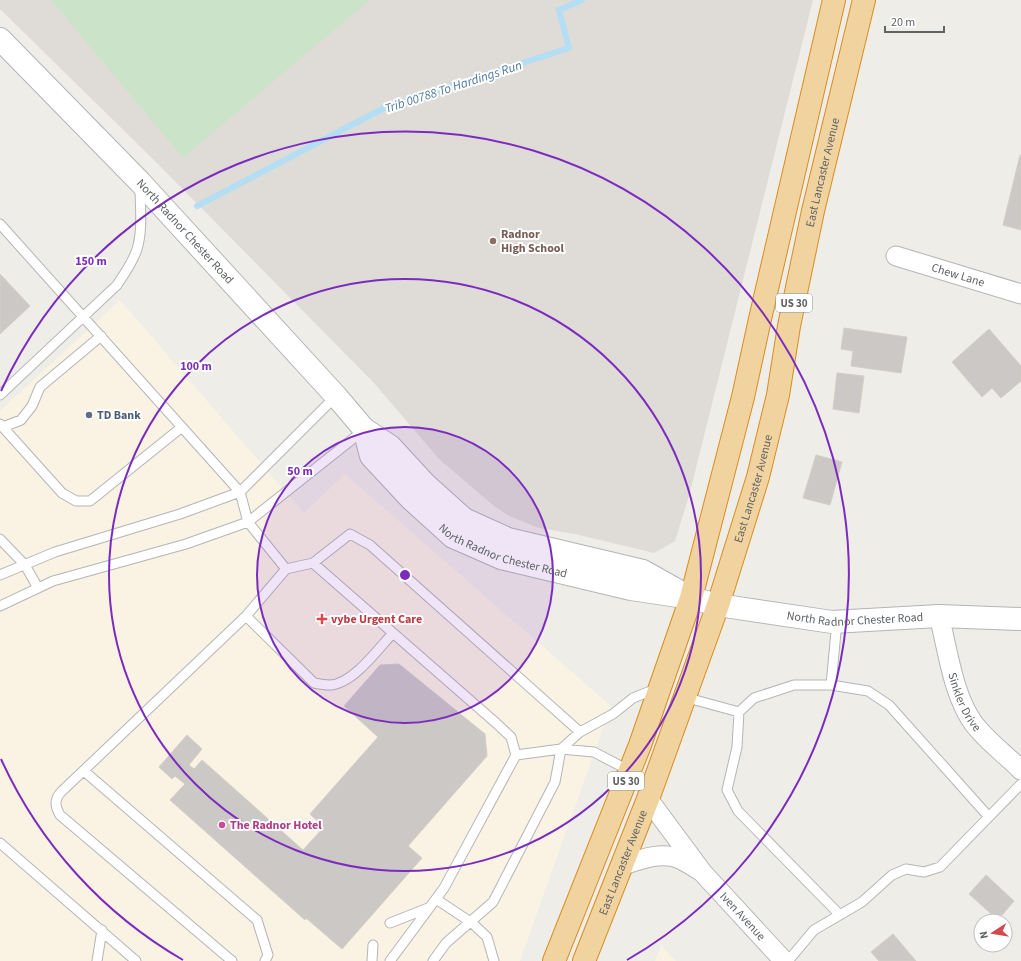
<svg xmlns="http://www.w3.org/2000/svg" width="1021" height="961" font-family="'Source Sans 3',sans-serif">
	<rect width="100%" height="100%" fill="#efede8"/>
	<path fill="#faf2e2" d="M120,300L304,513L345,474L611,706L520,961H0V411Z
		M661,945L676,961H655Z"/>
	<path fill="#dfdcd7" d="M0,0H813L689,496L675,541L654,553L575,534L539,528L509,516L494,506L439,459L374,383L158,164L0,9Z"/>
	<path fill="#cbe3c8" d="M51,0H370L183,158Z"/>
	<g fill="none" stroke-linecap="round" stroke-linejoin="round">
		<path stroke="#b3def4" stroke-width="6" d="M197,206L386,107L569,48L559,10L582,0"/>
	</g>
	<path fill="#cbc8c5" stroke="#d3cec7" d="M1020,155H1021V230L1003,225Z
		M0,274L30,306L0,334Z
		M844,328L907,337L901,373L851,366L853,351L841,349Z
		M989,329L1021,366V381L1001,398L992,388L982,397L952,362Z
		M837,373L864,376L859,413L833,409Z
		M816,455L842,462L830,505L803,498Z
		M399,664L485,734L487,756L408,846L422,858L342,949L306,918L305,920L170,800L185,784L175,776L172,779L159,767L187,735L202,749L189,765L194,769L202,760L303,850L324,827L310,814L378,737L344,706L380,665Z
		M986,875L1014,901L998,920L969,894Z
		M893,934L916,961H879L871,952Z"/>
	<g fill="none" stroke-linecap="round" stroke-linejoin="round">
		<g stroke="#b3b5b8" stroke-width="11">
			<path id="lane" d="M0,224L240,492L248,522L286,569L246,616L61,792C54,800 55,806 60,815L232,961
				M0,395L117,285C125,273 133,262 137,249C143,230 140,206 140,186
				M0,424L62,493L76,501H90L182,427
				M3,427L21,420L32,406L40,387L101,336
				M0,539L25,565L38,588
				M313,563L350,534L370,545L580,732
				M286,569L313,563L496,723L511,737L516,755
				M0,575L55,552L180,514L240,492L336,396
				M0,606L53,581L186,544L248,522L364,430
				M246,616L314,683C319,684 325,685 330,685C353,684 378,649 393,633
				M831,685L868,691L889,705L989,817
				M684,697L739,712L754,698L794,685H831L837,621
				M739,712L737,747L727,790L738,811L840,915
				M84,771L257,920L268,955L265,961
				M0,843L136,961
				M436,899L472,923L487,937L494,961
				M390,923L428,908
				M97,961L102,930
				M372,961L373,945
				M390,961L444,888L516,755L561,749L594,752L630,771
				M433,961L446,943L493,902L555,782L561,749L580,732L613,714L633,698L658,688
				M788,961L814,930L862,902L892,875L906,869L924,872L940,867L1021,784"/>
		</g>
		<g stroke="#b3b5b8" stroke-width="21">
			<g id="street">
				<path id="s1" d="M896,256L1021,294"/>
				<path id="s2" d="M939,616C948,650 953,696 974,724C987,741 1006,755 1021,770"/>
				<path id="s3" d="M648,799L702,872L784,961"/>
				<path d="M621,866C639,860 661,851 680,859C686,862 693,866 699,870"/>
			</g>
		</g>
		<g stroke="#b2b5b8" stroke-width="24">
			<g id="secondary">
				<path id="s4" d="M0,39L140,182L336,396L364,429L390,446L425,484L464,519L508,539L643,571L691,598"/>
				<path id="s5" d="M364,429L371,456L411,499L453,537L501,558L631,589L691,598L718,605L832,622L939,616L1021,619"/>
			</g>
		</g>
		<g stroke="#d98d1f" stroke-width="24">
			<g id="highway">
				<path d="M554,961L640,745L691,598L743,397L760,319L834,0"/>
				<path id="s6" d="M584,961L648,799L718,605L758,477L778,395L789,326L813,211L864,0"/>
			</g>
		</g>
		<use href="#lane" stroke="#fff" stroke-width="9"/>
		<use href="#street" stroke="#fff" stroke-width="19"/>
		<use href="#secondary" stroke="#fff" stroke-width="22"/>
		<use href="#highway" stroke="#f0d39f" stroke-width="22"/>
	</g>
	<circle cx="405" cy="575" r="148" fill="#7b2cbf" fill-opacity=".12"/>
	<g fill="none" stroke="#7b2cbf" stroke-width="2">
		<circle cx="405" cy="575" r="148"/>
		<circle cx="405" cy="575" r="296"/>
		<path d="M183 960A444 444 0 0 1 1 759M1 391A444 444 0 1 1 627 960"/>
	</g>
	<circle fill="#8d6e63" stroke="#fff" stroke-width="1.5" cx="493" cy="241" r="4"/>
	<circle fill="#5c6f8a" stroke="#fff" stroke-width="1.5" cx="89" cy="415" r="4"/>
	<path fill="#e0444e" stroke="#fff" stroke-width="1.5" d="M320 613h4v4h4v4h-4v4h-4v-4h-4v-4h4z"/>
	<circle fill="#d1479c" stroke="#fff" stroke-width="1.5" cx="222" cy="825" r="4"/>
	<g text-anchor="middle" stroke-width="4" stroke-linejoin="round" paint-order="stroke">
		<g fill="#fff" stroke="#8f9294" stroke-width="1">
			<rect x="776" y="294" width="36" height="18" rx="3"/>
			<rect x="608" y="772" width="36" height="18" rx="3"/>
		</g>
		<g font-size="11" font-weight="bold" fill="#5f6366">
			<text x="794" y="307">US 30</text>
			<text x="626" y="785">US 30</text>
		</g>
		<g font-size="12" fill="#5f6366" stroke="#fff">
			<text dy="4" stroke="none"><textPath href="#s6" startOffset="826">East Lancaster Avenue</textPath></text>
			<text dy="4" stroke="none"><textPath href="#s4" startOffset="267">North Radnor Chester Road</textPath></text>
			<text dy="4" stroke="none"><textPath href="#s1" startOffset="65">Chew Lane</textPath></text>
			<text dy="4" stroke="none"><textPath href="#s6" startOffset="502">East Lancaster Avenue</textPath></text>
			<text dy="4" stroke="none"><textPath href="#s5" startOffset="195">North Radnor Chester Road</textPath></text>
			<text dy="4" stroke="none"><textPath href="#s5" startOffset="556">North Radnor Chester Road</textPath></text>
			<text dy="4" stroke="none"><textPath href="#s2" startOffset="90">Sinkler Drive</textPath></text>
			<text dy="4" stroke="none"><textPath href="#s6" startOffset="106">East Lancaster Avenue</textPath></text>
			<text dy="4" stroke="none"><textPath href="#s3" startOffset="151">Iven Avenue</textPath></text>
		</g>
		<g font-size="12" font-weight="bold" fill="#785e54" stroke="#fff" text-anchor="start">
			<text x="501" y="238">Radnor<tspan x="501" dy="14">High School</tspan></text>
		</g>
		<g font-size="12" font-weight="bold" fill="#4e5e75" stroke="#fff" text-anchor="start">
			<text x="97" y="419">TD Bank</text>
		</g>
		<g font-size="12" font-weight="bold" fill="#be3a42" stroke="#fff" text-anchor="start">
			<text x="331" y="623">vybe Urgent Care</text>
		</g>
		<g font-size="12" font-weight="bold" fill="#b23c85" stroke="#fff" text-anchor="start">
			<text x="230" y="829">The Radnor Hotel</text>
		</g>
		<g font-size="13" font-style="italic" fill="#4d7b9c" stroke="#fff">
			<text transform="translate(453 86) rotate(-18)" y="5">Trib 00788 To Hardings Run</text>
		</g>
	</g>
	<circle cx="405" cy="575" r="6" fill="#7b2cbf" stroke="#fff" stroke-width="2"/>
	<g font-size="12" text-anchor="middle" font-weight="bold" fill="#7b2cbf" stroke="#fff" stroke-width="4" stroke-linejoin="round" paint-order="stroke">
		<text x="91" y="265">150 m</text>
		<text x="196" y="370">100 m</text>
		<text x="300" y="475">50 m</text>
	</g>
	<g transform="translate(993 933) rotate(258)"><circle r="19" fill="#ffffff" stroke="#bfc1c2"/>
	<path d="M0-3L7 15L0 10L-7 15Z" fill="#d34a4d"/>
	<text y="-6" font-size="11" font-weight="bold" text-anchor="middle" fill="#5f6366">N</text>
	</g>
	<path d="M885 26v6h59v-6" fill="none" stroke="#5f6366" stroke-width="2"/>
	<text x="891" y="26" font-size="12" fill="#5f6366" stroke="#ffffff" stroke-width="3" paint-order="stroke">20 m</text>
</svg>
